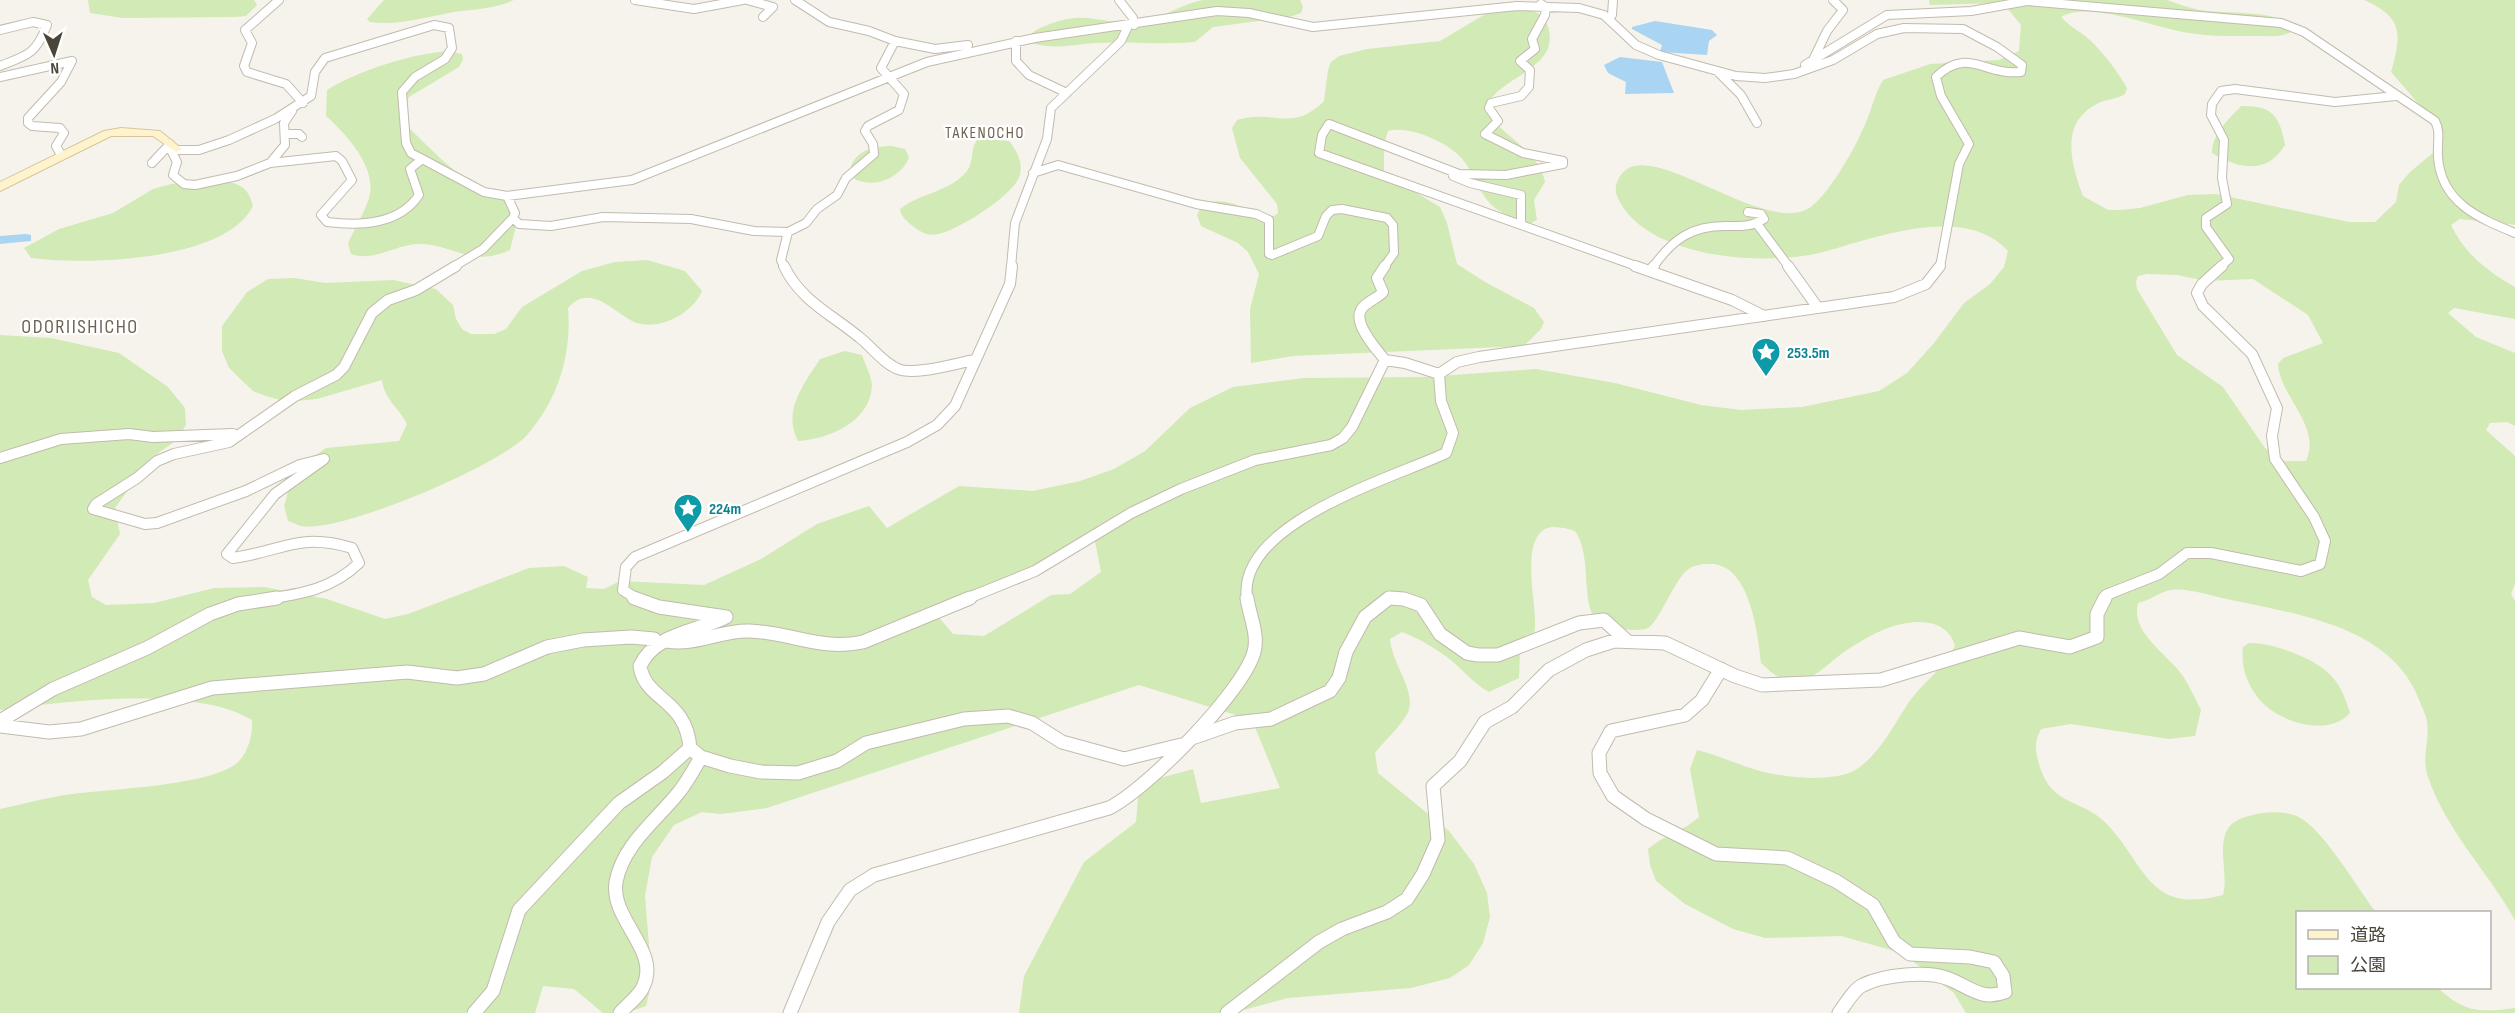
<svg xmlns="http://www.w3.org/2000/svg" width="2515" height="1013" font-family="'Sofia Sans Condensed','Noto Sans JP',sans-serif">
	<rect width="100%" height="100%" fill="#f6f3ec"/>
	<path fill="#d2eab5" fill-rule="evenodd" d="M88,0H254L257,5L246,16L235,17L123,18L90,13Z
		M384,0H514C494,9 476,9 454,12C426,17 399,26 370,22L367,19Z
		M1203,0H1300L1303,7L1301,13L1290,17L1213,27L1195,42C1162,45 1130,41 1097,43C1073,44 1053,51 1029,42L1027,38C1034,30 1040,28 1050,24C1086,10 1100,24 1133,22C1159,21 1178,5 1203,0Z
		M1929,0H2167C2177,4 2188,7 2199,10C2222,14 2283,9 2295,29C2286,38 2270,36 2259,36C2236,36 2212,37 2189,33C2154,28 2090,0 2061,17C2072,29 2082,32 2091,41C2105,55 2118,72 2127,88L2125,94C2115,100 2104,99 2095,105C2060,124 2071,165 2083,196L2108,210H2120L2140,208L2188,195L2216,194L2349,222H2375L2396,202L2399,185L2410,172L2440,147L2430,117L2391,72C2402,34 2403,17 2364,0H2515V225L2460,219L2451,225C2465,254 2487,271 2515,287V319L2454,308L2448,313L2476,337L2515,353V426L2507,422L2490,423L2486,430L2515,456V584L2511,594L2515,601V920C2488,872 2446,830 2428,777C2421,758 2430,742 2427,723C2427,716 2422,708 2420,702C2389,617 2276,613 2202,593C2190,591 2176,587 2164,592C2155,595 2148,601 2138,603C2130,633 2168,654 2183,676C2190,687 2195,699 2201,710L2195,736L2169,739L2071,724L2041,729C2034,742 2035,750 2039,764C2051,807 2081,798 2106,823C2147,866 2148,915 2223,895C2229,875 2216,846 2229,827C2235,819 2247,816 2257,814C2271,811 2290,811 2302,819C2328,836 2356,887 2376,912H2298V988H2438C2464,1012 2479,1013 2515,1008V1013H1966L1954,993L1902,953L1841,936L1765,938L1733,929L1685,904L1656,881L1650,865L1648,849C1664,835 1684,831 1699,817L1690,769L1697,750C1718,755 1736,764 1757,770C1782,778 1839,784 1860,767C1881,751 1895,723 1909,702C1924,681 1945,668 1955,645C1950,632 1942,625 1929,623C1900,618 1870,635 1847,650C1828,662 1814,684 1787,680C1776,678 1769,670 1761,663C1758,633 1750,566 1712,564C1702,564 1694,564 1686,571C1674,582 1658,623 1648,628C1636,633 1605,628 1596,619C1580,602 1593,557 1575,531C1564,528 1549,523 1540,533C1523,551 1536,604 1535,625C1535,631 1533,638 1532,644L1520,653L1519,678L1489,692C1474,684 1465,672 1452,661C1437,649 1420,639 1402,632L1390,639C1392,666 1420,694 1406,716C1398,729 1384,741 1375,753L1378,773L1449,831L1474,864L1487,893L1490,917L1483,943L1469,965L1450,978L1411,988L1288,998L1232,1013H1019L1024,976L1084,862L1136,822L1139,784L1193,769L1201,803L1280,788L1252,720L1139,685L767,808L721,814L702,812L674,825L652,857L645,896L652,981L646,1006L626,1013H603L574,989L543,986L535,1013H0V809C24,804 48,797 72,794C109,789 212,786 238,762C249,752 253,732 252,720C196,685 64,701 0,710V335L51,338L119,353L168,387L185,408L186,425L177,440L151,458L115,508L120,534L88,580L92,597L106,605L154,603L214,588L264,587L327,599L385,619L408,614L529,568L564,566L588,577L586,588L604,589L620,581L704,585L761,559L817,524L869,506L887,528L959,486L1033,491L1080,481L1114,469L1145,451L1190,408L1233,387L1304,378L1424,377L1536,369L1615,383L1701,405L1741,410L1802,407L1879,391L1907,373L1934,343L1964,303L1990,284L2004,267L2008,251C1965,203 1875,238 1823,252C1766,267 1643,259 1617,196C1613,187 1619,174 1627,169C1663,146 1772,239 1812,206C1831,191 1857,145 1866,122C1872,108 1875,93 1883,80L1930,64L1999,60L2019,51L2021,25L2003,3L1930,5ZM2147,274L2177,275L2206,281L2253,279L2308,315L2323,343L2283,358L2278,364C2280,397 2322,426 2306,461H2285L2265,448L2223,387L2177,355L2137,289L2136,282L2138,276ZM1095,541L1101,572L1070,594L1051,595L984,636L953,634L935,613Z
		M1492,10C1513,10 1541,3 1548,27C1562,71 1492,77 1485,111C1503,137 1538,149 1545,182L1534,200L1537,220L1529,224C1518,220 1505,215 1495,208C1480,196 1475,176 1464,161C1450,143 1410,125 1388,131L1384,144V173L1440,207L1447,223L1457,264L1485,282L1534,308L1544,322L1541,329L1524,346L1293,356L1251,363L1250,309L1259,274L1248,252L1238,243L1201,226L1197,215C1211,184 1251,215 1274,216L1278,213L1277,204L1240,158L1232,128L1237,120C1273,109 1293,133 1324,101L1328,70L1331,62L1339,56L1367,49L1440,41Z
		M448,51L462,54L463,59L459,67L409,97L405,105L406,125C428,146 450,170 476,186C490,194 504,198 517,207L518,218L510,250C473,267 457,247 424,244C398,242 376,263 351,254L348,244C354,229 364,214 369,198C378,168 346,134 326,116L327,90C359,70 411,54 448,51Z
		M2241,106C2272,105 2280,116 2285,145C2267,175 2239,169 2212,153C2212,134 2228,120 2241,106Z
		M985,139L1009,141C1017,151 1023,162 1020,175C1014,195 960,229 939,234C927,237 919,231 910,224C905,219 901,216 900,209C920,193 950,192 967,171C974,162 970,150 977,140Z
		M892,146L905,149L909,157C902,178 872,190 853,178L851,166C858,149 876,146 892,146Z
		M218,179C238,184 248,185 253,206C225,262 86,265 31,258L24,248L59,229L113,213L153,189L171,184Z
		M647,260L685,271L702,291C693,314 656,333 632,321C612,310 589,283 568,308C572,354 558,400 527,435C501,465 339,534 301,526C297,525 292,522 288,521L284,506L288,492L309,460L326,448L399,441L407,424C399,408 384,399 382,380L317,399L287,402L266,396L253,391L229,368L222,351V326L247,292L268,279L295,278L325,283L393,280L436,289L453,305L456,319L462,329L471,334H494L506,329L522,307L582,271L615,262Z
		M845,351L862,355C865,364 872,377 872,386C870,422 829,439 798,441C782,411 804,384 820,359Z
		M2249,643C2272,642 2319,659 2334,679C2342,689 2346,700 2350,713C2327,739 2273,721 2256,695C2245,680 2241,664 2243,647Z"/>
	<path fill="#a9d4f2" d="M1655,21L1712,30L1717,35L1709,41L1707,55L1660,52L1662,45L1632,29V27Z
		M1620,57L1662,62L1674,93L1625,94L1626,82L1608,73L1604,65Z"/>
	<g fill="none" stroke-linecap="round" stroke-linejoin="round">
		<path fill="#a9d4f2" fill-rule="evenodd" d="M26,234L31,235V241L0,244V236Z"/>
		<g stroke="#c2bbae" stroke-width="10">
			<path id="street-far2" d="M279,0L245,30L252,43L244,66L247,72L286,84L303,103
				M635,0L694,9L743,0
				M747,0L773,7L763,17
				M795,0L829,22L869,31L895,41L935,49L968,45
				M1119,0L1133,18L1134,25
				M1541,4L1546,7L1545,15L1532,39L1535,49L1520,61L1530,70L1529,87L1521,96L1491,103L1489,108L1498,121L1485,134L1523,153L1563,161V164L1506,175L1459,174L1329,124L1322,135L1319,153L1639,267
				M1608,19L1612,15L1613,0
				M0,30L33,22L47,25C36,54 28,55 0,66
				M1016,41V61L1029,75L1067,93
				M1813,60L1827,31L1843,10L1833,0
				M1805,65L1887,15L1971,11L2027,1L2281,23L2304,32L2435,121C2441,132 2437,143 2438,157C2441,202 2478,218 2515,233
				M1719,73L1741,95L1757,123
				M0,77L72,61L61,82L28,118V123L32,126L60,128L64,133L56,146L61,155
				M285,134H299L302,137
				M421,160L410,169L419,195C399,225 360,226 327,222L321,215L352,180L342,161L336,156L270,163L237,176L195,185L184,184L173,175L177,162L171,150H199L229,140L275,119L311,96L315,72L325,58L434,25L449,28L452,48L445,59L415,77L402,92L406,143L411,153L484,192L507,196L632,180L927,62L1035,38L1217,11L1249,13L1313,27L1517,6L1579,8L1604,15L1636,45L1659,55L1736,76L1765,78L1794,74L1833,60L1877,34L1904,28L1963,29L1997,47L2022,65L2021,72C1985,76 1967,46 1936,77L1941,96L1969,144L1959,164L1940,267
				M152,163L170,144
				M270,163L285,145L284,123L292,111
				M1033,173L1058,165L1196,204L1256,214L1269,220V254L1272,255L1318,236L1326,216L1332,210L1342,209L1387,218L1393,225L1394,253L1384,267
				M1456,175L1453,176L1470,183L1521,195V225
				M513,218L519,224L551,226L603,217L691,219L754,231L788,232L806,223L817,209L837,195L846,178L874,154L873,144L865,131L868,126L899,110L904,94L881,68L895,41
				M1757,224L1789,267
				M453,267L483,249L513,218L515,213L507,196
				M784,267L781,260L788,232
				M1011,267L1015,223L1047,139L1051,108L1121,41L1128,26
				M1653,267C1673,239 1692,225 1728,226C1741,226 1752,227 1764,219L1761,214L1748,212
				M2220,267L2229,259L2206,227V218L2227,204L2222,178L2224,140L2211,115L2212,104L2221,91L2235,89L2335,102L2396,96"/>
		</g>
		<g stroke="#c2bbae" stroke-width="12">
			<path id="street-far1" d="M784,266C800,300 831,314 859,337C871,346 884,364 898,369C915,376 956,363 975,360
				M1385,266L1377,278L1383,292C1377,299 1365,302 1361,310C1353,324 1377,350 1385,360L1405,363L1439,374
				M1635,266L1732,300L1764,316
				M1788,266L1818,308
				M1650,271L1654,266
				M1439,374L1457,362L1479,357L1894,297L1926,284L1940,266
				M0,458L61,439L129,434L153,437L233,434
				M266,599C302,594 332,589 359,563L352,548C299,532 283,551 233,558L227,554L275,494L324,459L300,465L246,491L157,523L145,524L93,509L96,504L137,478L157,461L174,454L229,442L295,396L336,375L344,367L372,313L388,300L416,290L456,266
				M637,599L623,590L626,567L635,557L907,442L937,425L955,406L1010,284L1012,266
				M966,599L1035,571L1131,513L1181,489L1255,460L1331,445L1343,438L1352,427L1385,360
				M1247,599C1236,523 1393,478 1446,453L1453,433L1441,401L1439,374
				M1387,599H1405
				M2104,599L2106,595L2159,574L2187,553H2211L2301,571L2320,564L2325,541L2314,517L2275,459L2272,436L2277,408L2252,354L2203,306L2197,293L2202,284L2222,266"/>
		</g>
		<g stroke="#c2bbae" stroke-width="15">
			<path id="street" d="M634,598L659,607L726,617
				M726,617C697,632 655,633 640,666C645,701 686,698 690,748L701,757L730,766L761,772L798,773L837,761L866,743L964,719L1008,716L1032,723L1062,742L1124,759L1185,744
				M667,641C696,646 721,630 749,631C790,632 820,651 863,642L970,598
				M1721,669L1702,700L1685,715L1611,731L1599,753L1600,773L1613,796L1646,819L1716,854L1787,858L1836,881L1873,905L1894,942L1910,954L1970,957L1994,962L2003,976L2005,992C1981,1001 1970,987 1949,979C1928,970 1883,975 1863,985C1854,989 1845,1005 1839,1013
				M0,721L53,689L147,648L210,614L238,604L277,598
				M0,726L49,732L81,729L212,688L407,672L457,678L484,674L547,647L583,640L631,637L654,639L658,644
				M1195,737L1235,723L1271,719L1330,691L1339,678L1346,652L1365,617L1389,598L1404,599L1421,605L1440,634L1467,653L1478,655H1498L1579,623L1604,620L1627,641
				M474,1013L493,991L519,910L619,803L663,772L690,748
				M620,1013C627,1005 637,998 642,989C663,951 610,921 616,882C623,844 657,820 679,792C688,781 694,769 701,757
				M790,1013L828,922L850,890L874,875L1109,808C1146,790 1243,692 1254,652C1259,635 1249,614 1247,598
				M1227,1013L1319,942L1342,929L1387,912L1407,899L1423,874L1438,840L1433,786L1460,761L1485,722L1512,707L1549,670L1586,650L1614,641L1665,643L1735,676L1762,685L1881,680L2019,638L2070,647L2097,637V614L2105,598"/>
		</g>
		<g stroke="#d6c79b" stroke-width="2">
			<path id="secondary" d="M121,128L160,131L182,149L176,152L153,136H111L0,191V182L104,131Z"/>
		</g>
		<use href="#street-far2" stroke="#fff" stroke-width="8"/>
		<use href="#street-far1" stroke="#fff" stroke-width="10"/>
		<use href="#street" stroke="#fff" stroke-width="13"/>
		<use href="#secondary" fill="#fff3cd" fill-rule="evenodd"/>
	</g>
	<defs>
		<g id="sight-pin" transform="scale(1.5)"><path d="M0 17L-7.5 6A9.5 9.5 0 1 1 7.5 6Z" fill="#0f9aa8" stroke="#fff"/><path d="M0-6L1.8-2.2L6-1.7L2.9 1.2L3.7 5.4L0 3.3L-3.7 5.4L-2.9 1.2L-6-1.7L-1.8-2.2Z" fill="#fff"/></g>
	</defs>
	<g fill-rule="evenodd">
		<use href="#sight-pin" x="1766" y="352"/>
		<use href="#sight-pin" x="688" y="508"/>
	</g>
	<g text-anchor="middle" stroke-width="4.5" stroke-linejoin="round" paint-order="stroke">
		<g font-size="16" letter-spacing="1.5" fill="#6e6250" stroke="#fff">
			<text x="985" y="138">TAKENOCHO</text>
		</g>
		<g font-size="16" font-weight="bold" fill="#0d838f" stroke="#fff" text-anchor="start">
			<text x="1787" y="358">253.5m</text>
			<text x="709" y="514">224m</text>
		</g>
		<g font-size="20" letter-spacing="1.5" fill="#6e6250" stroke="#fff">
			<text x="80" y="333">ODORIISHICHO</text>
		</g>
	</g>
	<rect x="2296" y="911" width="195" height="78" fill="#ffffff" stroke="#b7b4b0" stroke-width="1.5"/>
	<rect x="2308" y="930" width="30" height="9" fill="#fff3cd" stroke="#b7b4b0" stroke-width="1.5"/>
	<text x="2350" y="941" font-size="18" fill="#4b4439">道路</text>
	<rect x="2308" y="956" width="30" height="18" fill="#d2eab5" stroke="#b7b4b0" stroke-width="1.5"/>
	<text x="2350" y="971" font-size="18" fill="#4b4439">公園</text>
	<g transform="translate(54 54) rotate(177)" stroke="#ffffff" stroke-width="4.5" paint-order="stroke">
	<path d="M0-4.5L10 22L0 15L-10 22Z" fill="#4b4439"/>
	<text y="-9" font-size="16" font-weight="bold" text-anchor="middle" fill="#4b4439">N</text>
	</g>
</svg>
